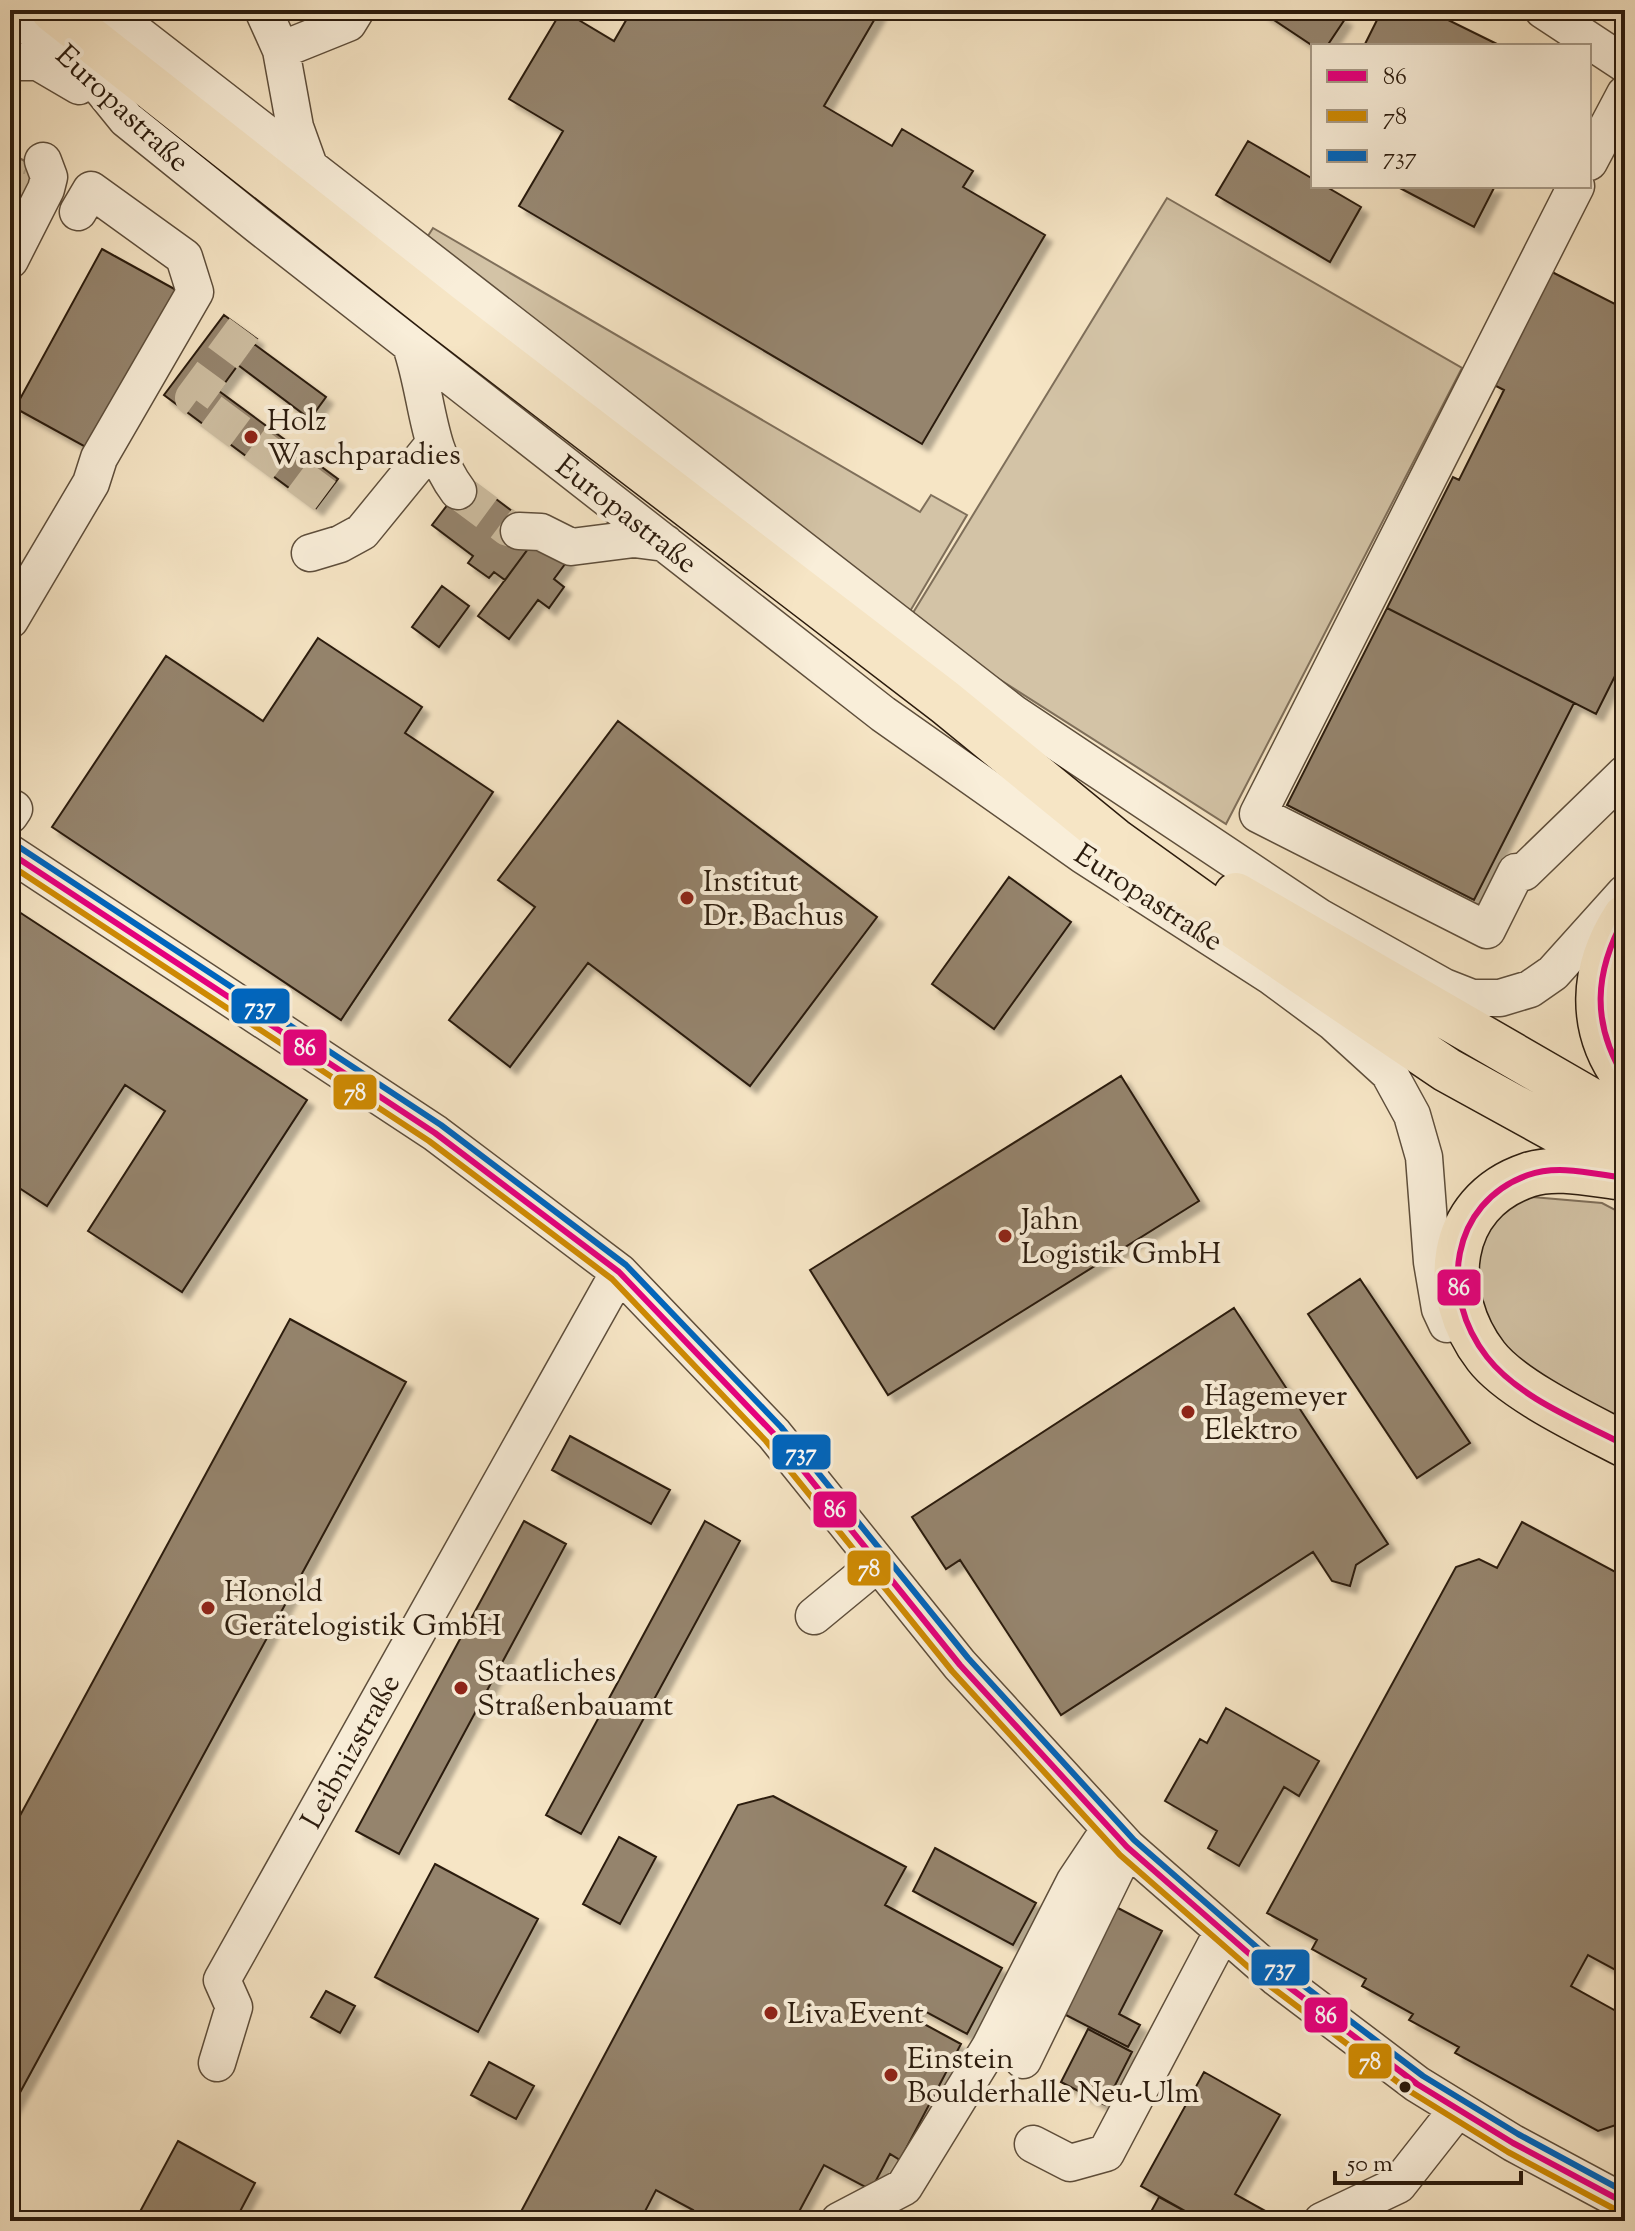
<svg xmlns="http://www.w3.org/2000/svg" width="1635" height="2231" font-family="'Sorts Mill Goudy',serif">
	<defs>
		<pattern id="park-crowns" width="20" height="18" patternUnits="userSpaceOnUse" patternTransform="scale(2)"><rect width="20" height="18" fill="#d3c3a6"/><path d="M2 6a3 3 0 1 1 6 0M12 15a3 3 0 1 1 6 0" fill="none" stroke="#b5a78e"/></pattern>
		<filter id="shadow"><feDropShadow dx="7" dy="7" stdDeviation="2" flood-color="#0004"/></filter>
	</defs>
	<rect width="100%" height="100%" fill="#f6e5c5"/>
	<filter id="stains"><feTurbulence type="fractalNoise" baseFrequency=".0025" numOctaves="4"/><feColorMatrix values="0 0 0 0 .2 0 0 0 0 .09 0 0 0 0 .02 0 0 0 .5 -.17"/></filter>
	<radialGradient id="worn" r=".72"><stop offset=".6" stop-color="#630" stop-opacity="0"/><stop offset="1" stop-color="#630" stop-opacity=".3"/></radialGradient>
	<path fill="#d3c3a6" stroke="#7f6f5a" stroke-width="2" d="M1167,198L1462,368L1226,824L908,621Z
		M433,228L920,512L931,495L967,515L906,618L426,239Z
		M1532,1197L1602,1203L1625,1215V1432L1491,1344L1468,1272L1499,1206Z"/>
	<path fill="url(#park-crowns)" stroke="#7f6f5a" stroke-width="2" d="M10,153L45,172L26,205L10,196Z"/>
	<path fill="#95846d" stroke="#2b1b0d" stroke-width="2" filter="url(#shadow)" d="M562,10L614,41L632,10H880L824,106L892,146L902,129L973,171L963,187L1045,235L922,444L519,206L563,131L509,99Z
		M1264,10H1330L1345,19L1327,46H1313L1262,12Z
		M1382,10H1428L1501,46H1364Z
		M1248,141L1313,179V186H1325L1361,207L1330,262L1216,195Z
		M1396,186H1495L1474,227Z
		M102,249L178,291L91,450L15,408Z
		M1552,272L1625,309V656L1596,714L1387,608L1453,477L1459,480L1504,390L1494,385Z
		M224,315L257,339L219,391L338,479L316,508L164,395Z
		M254,344L326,397L310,419L238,365Z
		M468,478L520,517L533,542L505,580L494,572L489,578L468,563L473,556L432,525Z
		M537,537L568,560L554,579L564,587L549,608L538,600L509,639L478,616Z
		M442,586L469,606L439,647L412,627Z
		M1387,608L1574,703L1474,900L1287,805Z
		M318,638L422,707L405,733L493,792L341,1020L52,827L166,656L263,721Z
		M618,721L877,917L750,1086L588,963L510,1067L449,1020L535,907L498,880Z
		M1009,877L1071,922L994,1029L932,984Z
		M10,906L307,1100L182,1292L88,1231L165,1111L125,1085L47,1206L10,1182Z
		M1121,1076L1199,1201L888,1395L810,1270Z
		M1360,1279L1470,1443L1417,1478L1308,1314Z
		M1234,1308L1388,1544L1356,1565L1350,1586L1332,1581L1313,1552L1061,1715L960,1560L946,1569L912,1517Z
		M290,1319L406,1382L10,2111V1834Z
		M570,1436L670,1490L651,1524L552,1470Z
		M524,1521L566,1544L399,1854L356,1831Z
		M705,1521L740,1541L581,1834L546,1815Z
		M1522,1522L1625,1577V1966L1621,1973L1588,1955L1571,1986L1625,2016V2122L1598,2131L1455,2053L1459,2047L1409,2020L1413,2014L1362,1986L1366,1979L1312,1949L1317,1940L1267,1913L1456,1567L1479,1559L1497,1568Z
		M1226,1708L1319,1761L1299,1796L1284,1787L1239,1866L1208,1848L1217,1831L1165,1801L1200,1739L1207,1743Z
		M773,1796L906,1867L885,1905L1002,1968L967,2034L919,2008L913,2018L961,2044L900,2160L890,2154L871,2190L824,2165L794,2221H687L693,2210L656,2190L640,2221H516L738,1805Z
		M619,1837L656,1857L620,1924L583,1904Z
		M935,1848L1036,1903L1013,1945L913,1891Z
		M435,1864L538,1919L478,2032L375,1977Z
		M1116,1907L1162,1931L1119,2014L1140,2025L1128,2047L1062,2013Z
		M326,1991L355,2006L340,2033L311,2017Z
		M1088,2029L1132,2052L1105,2105L1061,2082Z
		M489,2062L534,2086L516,2119L471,2095Z
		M1204,2072L1280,2115L1235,2194L1276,2217L1268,2221H1203L1141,2186Z
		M178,2141L255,2183L235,2221H135Z
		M1159,2197L1203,2221H1146Z"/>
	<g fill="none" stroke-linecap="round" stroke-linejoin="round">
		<path stroke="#cdbda0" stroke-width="36" stroke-dasharray="36 18" stroke-linecap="butt" d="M244,329L193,398L325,496
			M458,491L508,528L519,531"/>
		<g stroke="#5e4e3b" stroke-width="39">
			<path id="minor" d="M107,10L1013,713L1319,917L1444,987L1472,998H1500L1530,989L1553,973L1625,893
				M263,10L281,50L295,127L309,166
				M1543,10L1625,64
				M11,18L38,32L83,66L126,119L259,226L883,714L1083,855L1271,976L1333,1022L1389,1073L1412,1115L1424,1157L1432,1262L1440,1309L1447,1324
				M281,50L348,23L356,10
				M10,62H38L79,86
				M1589,162L1625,94
				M1576,186L1258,814L1487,930L1516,872H1524L1625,774
				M10,260L46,189L49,177L43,161
				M411,346C428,395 426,449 458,491
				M519,531L541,532L571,547L634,539L665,543
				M310,553L340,544L362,532L433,445
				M10,620L91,483L99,458L195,292L184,257L91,190L78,212
				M10,815L14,809
				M10,853L435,1133L619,1272L774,1434L960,1665L1127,1847L1277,1978L1417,2084L1513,2143L1625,2203
				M814,1616L877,1564
				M1023,2060L1127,1847
				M217,2063L234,2007L222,1980L619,1272
				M1033,2144L1070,2163L1106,2153L1223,1931
				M839,2221L904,2187L990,2047L1075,1881L1109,1830
				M1322,2221L1398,2185L1457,2110"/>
		</g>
		<g stroke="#2b1b0d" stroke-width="47">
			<path id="highway" d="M53,10L439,314L945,702L1114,840L1231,924L1447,1070L1625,1168
				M1236,895L1625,1120
				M1625,917C1591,969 1588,1028 1625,1078
				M1625,1178C1595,1175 1557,1165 1528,1175C1445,1203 1439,1295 1486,1356C1512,1390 1587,1425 1625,1445"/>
		</g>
		<use href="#minor" stroke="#f9eed9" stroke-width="36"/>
		<use href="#highway" stroke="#f6e5c5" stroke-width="44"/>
		<g stroke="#f9eed9" stroke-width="12">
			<path id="bus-1" d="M10,853L435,1133L619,1272L774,1434L960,1665L1127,1847L1277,1978L1417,2084L1513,2143L1625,2203
				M1625,917C1594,972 1591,1024 1625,1078
				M1625,1178C1594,1174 1558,1164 1528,1175C1450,1203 1438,1295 1487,1357C1519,1398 1579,1421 1625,1445"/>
		</g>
		<g stroke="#f9eed9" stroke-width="12">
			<path id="bus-2" d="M10,865L429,1141L612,1279L766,1441L952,1671L1120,1855L1270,1986L1411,2092L1508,2152L1620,2212"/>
		</g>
		<g stroke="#f9eed9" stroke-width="12">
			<path id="bus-3" d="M16,845L441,1125L626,1265L781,1427L968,1658L1134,1840L1283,1970L1423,2076L1518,2134L1625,2192"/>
		</g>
		<use href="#bus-1" stroke="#e5007d" stroke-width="6"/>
		<use href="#bus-2" stroke="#ce8a03" stroke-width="6"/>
		<use href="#bus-3" stroke="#0065bd" stroke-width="6"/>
	</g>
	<g fill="#8f2418" stroke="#f9eed9" stroke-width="3">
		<circle cx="251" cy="437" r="8"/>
		<circle cx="687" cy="898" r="8"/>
		<circle cx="1005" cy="1236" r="8"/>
		<circle cx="1188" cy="1412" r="8"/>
		<circle cx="208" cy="1608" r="8"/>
		<circle cx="461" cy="1688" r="8"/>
		<circle cx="771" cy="2013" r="8"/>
		<circle cx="891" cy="2075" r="8"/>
	</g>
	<circle fill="#2b1b0d" stroke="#f9eed9" stroke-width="3" cx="1405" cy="2087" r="7"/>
	<g text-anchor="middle" stroke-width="8" stroke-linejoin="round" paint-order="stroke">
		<g font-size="30" fill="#2b1b0d" stroke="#f9eed9">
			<text transform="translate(123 108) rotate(43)" y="10">Europastraße</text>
			<text transform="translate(627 514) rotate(38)" y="10">Europastraße</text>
			<text transform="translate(1149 897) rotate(33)" y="10">Europastraße</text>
			<text transform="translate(350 1751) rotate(-61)" y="10">Leibnizstraße</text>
		</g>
		<g font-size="30" fill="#2b1b0d" stroke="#f9eed9" text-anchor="start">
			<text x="267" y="430">Holz<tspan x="267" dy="34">Waschparadies</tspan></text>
			<text x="703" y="891">Institut<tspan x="703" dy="34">Dr. Bachus</tspan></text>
			<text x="1021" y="1229">Jahn<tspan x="1021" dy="34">Logistik GmbH</tspan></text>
			<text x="1204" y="1405">Hagemeyer<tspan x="1204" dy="34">Elektro</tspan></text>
			<text x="224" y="1601">Honold<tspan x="224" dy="34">Gerätelogistik GmbH</tspan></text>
			<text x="477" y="1681">Staatliches<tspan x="477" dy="34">Straßenbauamt</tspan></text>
			<text x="787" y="2023">Liva Event</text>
			<text x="907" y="2068">Einstein<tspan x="907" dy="34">Boulderhalle Neu-Ulm</tspan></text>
		</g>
	</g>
	<g stroke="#f9eed9" stroke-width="3">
		<rect x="230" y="987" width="61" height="38" rx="8" fill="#0065bd"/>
		<rect x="282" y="1028" width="46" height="39" rx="8" fill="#e5007d"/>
		<rect x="332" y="1073" width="46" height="38" rx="8" fill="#ce8a03"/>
		<rect x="1436" y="1268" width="46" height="39" rx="8" fill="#e5007d"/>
		<rect x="771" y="1433" width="61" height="38" rx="8" fill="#0065bd"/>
		<rect x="812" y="1490" width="46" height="39" rx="8" fill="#e5007d"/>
		<rect x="846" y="1549" width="46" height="38" rx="8" fill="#ce8a03"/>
		<rect x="1250" y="1948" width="61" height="39" rx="8" fill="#0065bd"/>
		<rect x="1303" y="1996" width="46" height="38" rx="8" fill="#e5007d"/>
		<rect x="1347" y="2042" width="46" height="38" rx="8" fill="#ce8a03"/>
	</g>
	<g font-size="22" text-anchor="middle" font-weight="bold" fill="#fff">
		<text x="260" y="1014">737</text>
		<text x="305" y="1055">86</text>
		<text x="355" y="1100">78</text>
		<text x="1459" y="1295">86</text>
		<text x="801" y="1460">737</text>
		<text x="835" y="1517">86</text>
		<text x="869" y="1576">78</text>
		<text x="1280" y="1975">737</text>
		<text x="1326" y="2023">86</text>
		<text x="1370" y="2069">78</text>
	</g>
	<rect width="1635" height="2231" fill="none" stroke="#f6e5c5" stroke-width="40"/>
	<rect x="12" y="12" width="1611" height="2207" fill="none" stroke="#2b1b0d" stroke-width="4"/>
	<rect x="20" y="20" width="1595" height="2191" fill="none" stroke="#2b1b0d" stroke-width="2"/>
	<rect x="1311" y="44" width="280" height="144" fill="#f9eed9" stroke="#a79a87" stroke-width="2"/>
	<rect x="1327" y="70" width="40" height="12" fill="#e5007d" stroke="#a79a87" stroke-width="2"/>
	<text x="1383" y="84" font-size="24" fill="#2b1b0d">86</text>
	<rect x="1327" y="110" width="40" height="12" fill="#ce8a03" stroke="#a79a87" stroke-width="2"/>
	<text x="1383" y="124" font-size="24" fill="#2b1b0d">78</text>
	<rect x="1327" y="150" width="40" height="12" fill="#0065bd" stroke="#a79a87" stroke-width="2"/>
	<text x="1383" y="164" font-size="24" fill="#2b1b0d">737</text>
	<path d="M1335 2171v12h186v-12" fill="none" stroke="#2b1b0d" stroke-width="4"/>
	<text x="1347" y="2171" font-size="24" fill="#2b1b0d" stroke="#f9eed9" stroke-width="6" paint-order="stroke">50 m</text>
	<rect width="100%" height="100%" filter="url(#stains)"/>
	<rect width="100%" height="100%" fill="url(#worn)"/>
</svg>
